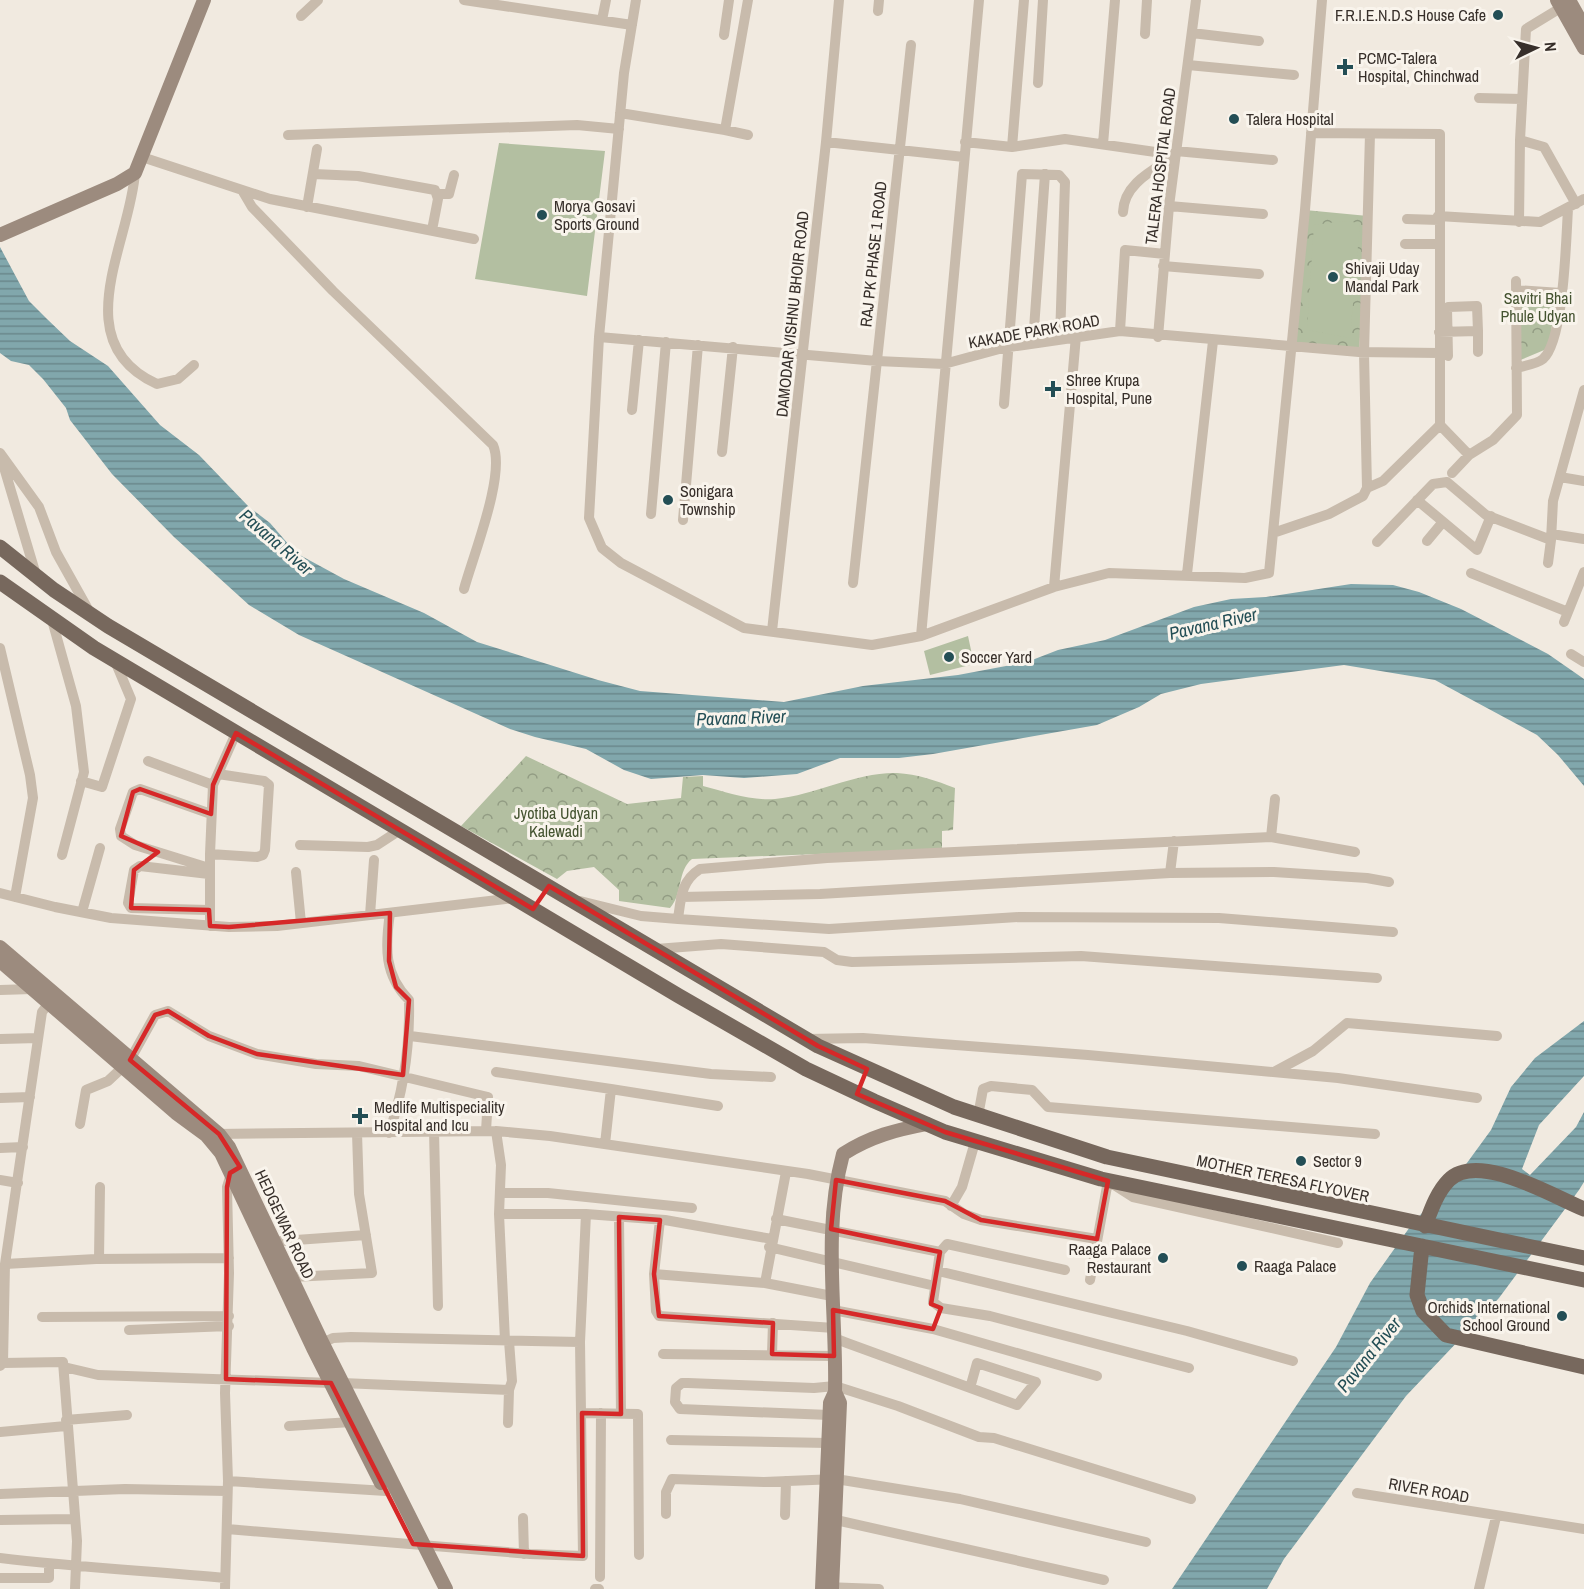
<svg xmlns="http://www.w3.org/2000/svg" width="1584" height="1589" font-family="'Archivo Narrow',sans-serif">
	<defs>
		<pattern id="forest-crowns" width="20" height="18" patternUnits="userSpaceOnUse" patternTransform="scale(1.5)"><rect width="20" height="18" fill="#b3bfa1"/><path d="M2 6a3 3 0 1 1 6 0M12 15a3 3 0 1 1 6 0" fill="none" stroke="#929c83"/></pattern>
		<pattern id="water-rules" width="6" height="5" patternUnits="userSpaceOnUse" patternTransform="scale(1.5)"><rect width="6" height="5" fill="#81a7ac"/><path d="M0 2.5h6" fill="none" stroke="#6a888c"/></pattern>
	</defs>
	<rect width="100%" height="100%" fill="#f1eae0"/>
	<path fill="url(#forest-crowns)" d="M1305,210L1368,216L1359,352L1290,346Z
		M1519,287L1556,295L1549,348L1518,361Z
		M526,756L627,804L681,798L683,777L703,776V786C726,792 751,801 775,799C816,795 856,772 897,773C917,774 937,781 955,788L953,830L942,831V849L692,859C677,871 683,894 670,908L619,901V890L594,867L567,871L557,879L461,826Z"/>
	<path fill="#b3bfa1" d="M499,143L605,151L587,296L475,279Z
		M1344,221L1360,223L1350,338L1307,330L1314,225Z
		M968,636L974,664L930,675L924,651Z"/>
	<path fill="url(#water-rules)" d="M0,247L29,301L47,319L70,341L108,366L160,425L199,455L249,507L270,523L296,553L344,579L424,613L477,642L598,680L640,691L784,702L863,686L958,675L1027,662L1058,650L1105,640L1194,607L1231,599L1266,597L1351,584L1393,585L1419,592L1461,609L1548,654L1584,679V786L1558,755L1537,735L1435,680L1344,665L1201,684L1161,694L1139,707L1097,725L933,754L899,758H840L797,774L744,778L703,775L651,779L624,770L586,749L535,737L510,729L299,635L249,605L174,537L112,474L70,420L66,408L43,379L29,365L11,361L0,353Z
		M1584,1021V1076L1539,1125L1522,1169L1530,1175L1576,1127L1584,1112V1182L1579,1190L1499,1298L1406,1396L1284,1559L1267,1589H1172L1336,1347L1370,1283L1412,1224L1464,1167L1491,1130L1511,1087L1535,1058Z"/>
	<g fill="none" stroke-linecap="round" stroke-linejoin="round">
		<path stroke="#c8bbac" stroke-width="10" d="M464,0L632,25
			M636,0L624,73L599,337L589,518L602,548L621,563L744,628L872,645L921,636L1054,587L1109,573L1245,578L1269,573L1305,210L1322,0
			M878,11L879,0
			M301,16L318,0
			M602,20L606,0
			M1192,33L1259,41
			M1145,34L1147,0
			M724,35L729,0
			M1188,65L1294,75
			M1038,83L1043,0
			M1479,98L1522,99
			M620,113L725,130L748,0
			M725,130L748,135
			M1311,133L1440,134V425L1469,455L1493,440L1517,415L1516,281
			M288,135L577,125L619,129
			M1520,140L1544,147L1576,204
			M826,142L964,157
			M965,142L1012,147L1065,139L1176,155
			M1103,144L1115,0
			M1012,147L1024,0
			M1176,151L1273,160
			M142,157L270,199L474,239
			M135,173C130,243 65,342 157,384L178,379L194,365
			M314,174L358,176L435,190L438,199L432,230
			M242,190L252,207L333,291L493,445C506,474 473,556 464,589
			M438,194H449L454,175
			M1169,206L1263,214
			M307,207L317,149
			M1123,212C1124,183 1154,170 1176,155
			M1438,216L1540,222L1584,199
			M1407,219L1439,220
			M1519,222L1520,140L1526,29L1567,4
			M1405,244H1439
			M1163,266L1259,274
			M1516,290L1561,293
			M1120,331L1125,250L1165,254
			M1478,331V352
			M1439,332L1478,331L1477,306L1448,307L1447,308L1448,356
			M599,337L877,361L944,364L1003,348L1120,331L1359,352L1439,353
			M1158,337L1169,206L1196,0
			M1033,343L1045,174
			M1516,368C1524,366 1537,364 1543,359C1564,341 1566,239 1568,209
			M1004,404L1022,174L1059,175L1065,182L1060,339
			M632,410L639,340
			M722,452L733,347
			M0,453L39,507L56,552L89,611
			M3,464L36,575
			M1452,473L1469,455
			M1560,477L1584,481
			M1367,488L1364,353L1370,134
			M1417,500L1477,550L1491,516
			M651,514L666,342
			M683,520L698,345
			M1273,533L1329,514L1363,496L1367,488L1383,481L1440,425
			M1552,534L1584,539
			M1427,541L1442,523
			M1377,542L1433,484L1447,482L1486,515L1551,540L1553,501L1584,390
			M1548,563L1551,540
			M1471,573L1568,612
			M1187,574L1213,341
			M853,583L911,45
			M1054,587L1076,336
			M52,620L76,706L84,772L62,855
			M1564,622L1584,572
			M772,631L826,142L839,0
			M921,636L979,0
			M0,648L30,775L33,798L15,897
			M1571,654L1584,662
			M148,761L213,785
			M81,781L102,787L131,699L115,661
			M1271,837L1275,799
			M300,845L368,847L377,845L400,830
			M210,854L257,857L263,855L265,850L269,785L264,781L218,774
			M209,868L135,845L121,836L120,829L133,792L140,789L211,814
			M296,872L301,923
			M1170,873L1174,841
			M0,893L55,907L111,918L229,927L277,926L514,898
			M681,897L820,894L1170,873L1274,872L1367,878L1389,882
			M580,901L641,916L678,919C681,898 681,881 700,869L827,858L1271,837L1355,852
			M209,910L131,908L128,903L134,870L140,866L209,874
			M82,912L100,848
			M370,915L374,860
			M678,919L829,929L1019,917L1219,918L1393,932
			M210,926V854L213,785L236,733
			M656,949L721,944L824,952L837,960L852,962L1081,956L1377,978
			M0,990L32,989
			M410,1036L711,1074L771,1077
			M0,1039L38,1038
			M807,1039L863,1038L1088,1055L1338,1078L1477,1098
			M130,1060L155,1015L168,1011L209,1036L257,1054L316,1064L359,1066L488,1097L486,1131
			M496,1072L611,1089
			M1274,1072L1313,1051L1347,1023L1497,1036
			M0,1098L30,1097
			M978,1116L983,1089L991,1086L1032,1090L1048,1107L1375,1134
			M80,1124L86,1090L108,1081L123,1067
			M434,1131L438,1306
			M496,1131L501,1165L499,1214L505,1340
			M389,1133C404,1090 410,1045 409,1000C384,975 385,947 390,913
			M215,1134L496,1131L550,1136L808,1174L945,1201L964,1214L981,1220L1097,1239
			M605,1144L611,1089L718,1106
			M0,1148L23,1147
			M0,1180L18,1183
			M500,1193H548L692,1208
			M951,1206L962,1187L975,1142
			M499,1214H586L665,1220L772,1239
			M619,1217L621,1414
			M776,1219L940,1252
			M660,1220L654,1274L656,1311L659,1316L834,1328
			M268,1242L366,1235
			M769,1247L935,1286
			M99,1259L100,1187
			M5,1264L96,1259L229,1258
			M1065,1270L947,1244L940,1252L933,1302L941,1308L990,1316L1189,1368
			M938,1271L1187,1331L1293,1361
			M654,1274L765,1283L832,1296
			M292,1277L372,1273L359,1194L357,1133
			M1090,1280L1108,1181L1133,1197L1338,1243
			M765,1283L786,1172
			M833,1310L933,1329L1097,1376
			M42,1317L229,1316
			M129,1330L229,1326
			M834,1338L847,1343L1017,1405L1036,1382L977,1363L970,1388
			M316,1346L333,1338L351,1337L580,1342
			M663,1354L834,1356
			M772,1354L773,1323
			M3,1363L63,1362L77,1541L75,1589
			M0,1366L3,1363L5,1264L42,1012L52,999
			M64,1367L98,1375L331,1383
			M342,1383L509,1390L512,1381L509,1341
			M582,1413L638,1414L639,1555
			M829,1415L680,1409L675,1402L676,1388L682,1383H688L814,1388L835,1386L898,1406L979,1437L994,1438L1191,1499
			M66,1420L127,1415
			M508,1423L509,1390
			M289,1426L351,1422
			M0,1432L66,1426
			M671,1440L828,1443
			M228,1481L386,1491
			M1357,1493L1584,1529
			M0,1494L125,1489L227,1491
			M666,1514V1492L672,1479L764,1482L836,1479L960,1499L1146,1542
			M785,1515L786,1481
			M523,1518L524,1554
			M0,1520L74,1519
			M836,1520L1104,1580
			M227,1529L530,1554L583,1556L580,1342L586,1214
			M0,1558C74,1567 150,1571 225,1578
			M600,1577L601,1413
			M0,1578H49V1565
			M825,1587L879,1589
			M225,1589L228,1481L225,1393L229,1273L227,1187L232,1171
			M595,1589H599
			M1479,1589L1496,1517"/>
		<path stroke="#9c8b7e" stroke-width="14" d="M1557,0L1584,48
			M1569,0L1584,27
			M0,235L117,184L135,173L204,0
			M0,947L219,1134L229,1147L322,1342L446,1589
			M0,961L176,1113L206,1135L221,1153L313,1348L381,1483
			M822,1589L830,1403L835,1392
			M832,1589L840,1403L835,1392C837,1312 822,1232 843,1154C871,1136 896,1130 927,1124"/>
		<path stroke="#77685d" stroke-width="15" d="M0,547L54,590L108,626L818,1046L954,1107L1107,1157L1584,1258
			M0,582L94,648L679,996L806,1069L874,1101L945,1132L1101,1179L1584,1280
			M1425,1226C1431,1210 1437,1192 1449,1180C1478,1151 1552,1196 1584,1209
			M1422,1246L1417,1295L1423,1311L1446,1335L1584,1367"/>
	</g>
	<path fill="none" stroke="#d62828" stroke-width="4.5" stroke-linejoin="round" d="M236,733L533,909L549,886L818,1046L867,1069L857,1094L945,1132L1108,1181L1097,1239L981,1220L945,1201L836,1180L831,1229L940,1252L931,1304L941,1308L933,1329L833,1310L834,1356L772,1354L773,1323L659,1316L654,1274L660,1220L619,1217L621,1414L582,1413L583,1556L413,1544L331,1383L226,1379L227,1187L230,1173L240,1167L219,1134L130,1060L155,1015L168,1011L209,1036L257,1054L403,1075L409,1000L396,987L389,961L390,913L229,927L210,926L209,910L131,908L134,870L158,852L121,836L133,792L140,789L211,814L213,785Z"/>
	<g fill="#234e55" stroke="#f9f4ec" stroke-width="2">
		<circle cx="1498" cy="15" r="6"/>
		<path d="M1342 58h6v6h6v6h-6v6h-6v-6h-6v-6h6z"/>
		<circle cx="1234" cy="119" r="6"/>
		<circle cx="542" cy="215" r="6"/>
		<circle cx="1333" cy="277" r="6"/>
		<path d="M1050 380h6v6h6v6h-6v6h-6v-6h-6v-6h6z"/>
		<circle cx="668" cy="500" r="6"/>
		<circle cx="949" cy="657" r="6"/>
		<path d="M357 1107h6v6h6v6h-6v6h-6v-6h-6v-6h6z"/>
		<circle cx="1301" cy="1161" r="6"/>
		<circle cx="1163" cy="1258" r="6"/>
		<circle cx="1242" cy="1266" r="6"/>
		<circle cx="1562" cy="1316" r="6"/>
	</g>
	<g text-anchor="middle" stroke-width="6" stroke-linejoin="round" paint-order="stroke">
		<g font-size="16" fill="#372f2a" stroke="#f9f4ec" text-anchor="start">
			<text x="1486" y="21" text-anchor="end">F.R.I.E.N.D.S House Cafe</text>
			<text x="1358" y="64">PCMC-Talera<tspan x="1358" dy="18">Hospital, Chinchwad</tspan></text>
			<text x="1246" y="125">Talera Hospital</text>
			<text x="554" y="212">Morya Gosavi<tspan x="554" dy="18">Sports Ground</tspan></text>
			<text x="1345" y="274">Shivaji Uday<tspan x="1345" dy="18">Mandal Park</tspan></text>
			<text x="1066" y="386">Shree Krupa<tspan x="1066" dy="18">Hospital, Pune</tspan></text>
			<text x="680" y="497">Sonigara<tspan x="680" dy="18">Township</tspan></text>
			<text x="961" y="663">Soccer Yard</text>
			<text x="374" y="1113">Medlife Multispeciality<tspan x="374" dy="18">Hospital and Icu</tspan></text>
			<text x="1313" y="1167">Sector 9</text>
			<text x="1151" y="1255" text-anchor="end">Raaga Palace<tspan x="1151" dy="18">Restaurant</tspan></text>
			<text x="1254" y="1272">Raaga Palace</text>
			<text x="1550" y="1313" text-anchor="end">Orchids International<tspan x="1550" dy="18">School Ground</tspan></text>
		</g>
		<g font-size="16" fill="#372f2a" stroke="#f9f4ec">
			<text transform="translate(1160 166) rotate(-83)" y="6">TALERA HOSPITAL ROAD</text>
			<text transform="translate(873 254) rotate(-84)" y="6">RAJ PK PHASE 1 ROAD</text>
			<text transform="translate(792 314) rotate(-84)" y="6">DAMODAR VISHNU BHOIR ROAD</text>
			<text transform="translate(1034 331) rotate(-10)" y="6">KAKADE PARK ROAD</text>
			<text transform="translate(1283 1178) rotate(12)" y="6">MOTHER TERESA FLYOVER</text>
			<text transform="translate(285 1224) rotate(65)" y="6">HEDGEWAR ROAD</text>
			<text transform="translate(1429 1490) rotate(10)" y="6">RIVER ROAD</text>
		</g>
		<g font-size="16" fill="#445330" stroke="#f9f4ec">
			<text x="1538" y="304">Savitri Bhai<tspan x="1538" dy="18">Phule Udyan</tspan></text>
			<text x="556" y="819">Jyotiba Udyan<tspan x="556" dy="18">Kalewadi</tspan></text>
		</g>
		<g font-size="18" font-style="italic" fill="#234e55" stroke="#f9f4ec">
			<text transform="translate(276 542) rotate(41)" y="6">Pavana River</text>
			<text transform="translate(1213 624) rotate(-13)" y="6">Pavana River</text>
			<text transform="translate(741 718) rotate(-2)" y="6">Pavana River</text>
			<text transform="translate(1369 1355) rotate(-51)" y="6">Pavana River</text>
		</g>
	</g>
	<g transform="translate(1536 48) rotate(85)" stroke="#f9f4ec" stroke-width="4.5" paint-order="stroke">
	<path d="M0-4.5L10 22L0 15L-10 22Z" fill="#372f2a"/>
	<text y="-9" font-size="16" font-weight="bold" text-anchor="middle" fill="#372f2a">N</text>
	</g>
</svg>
